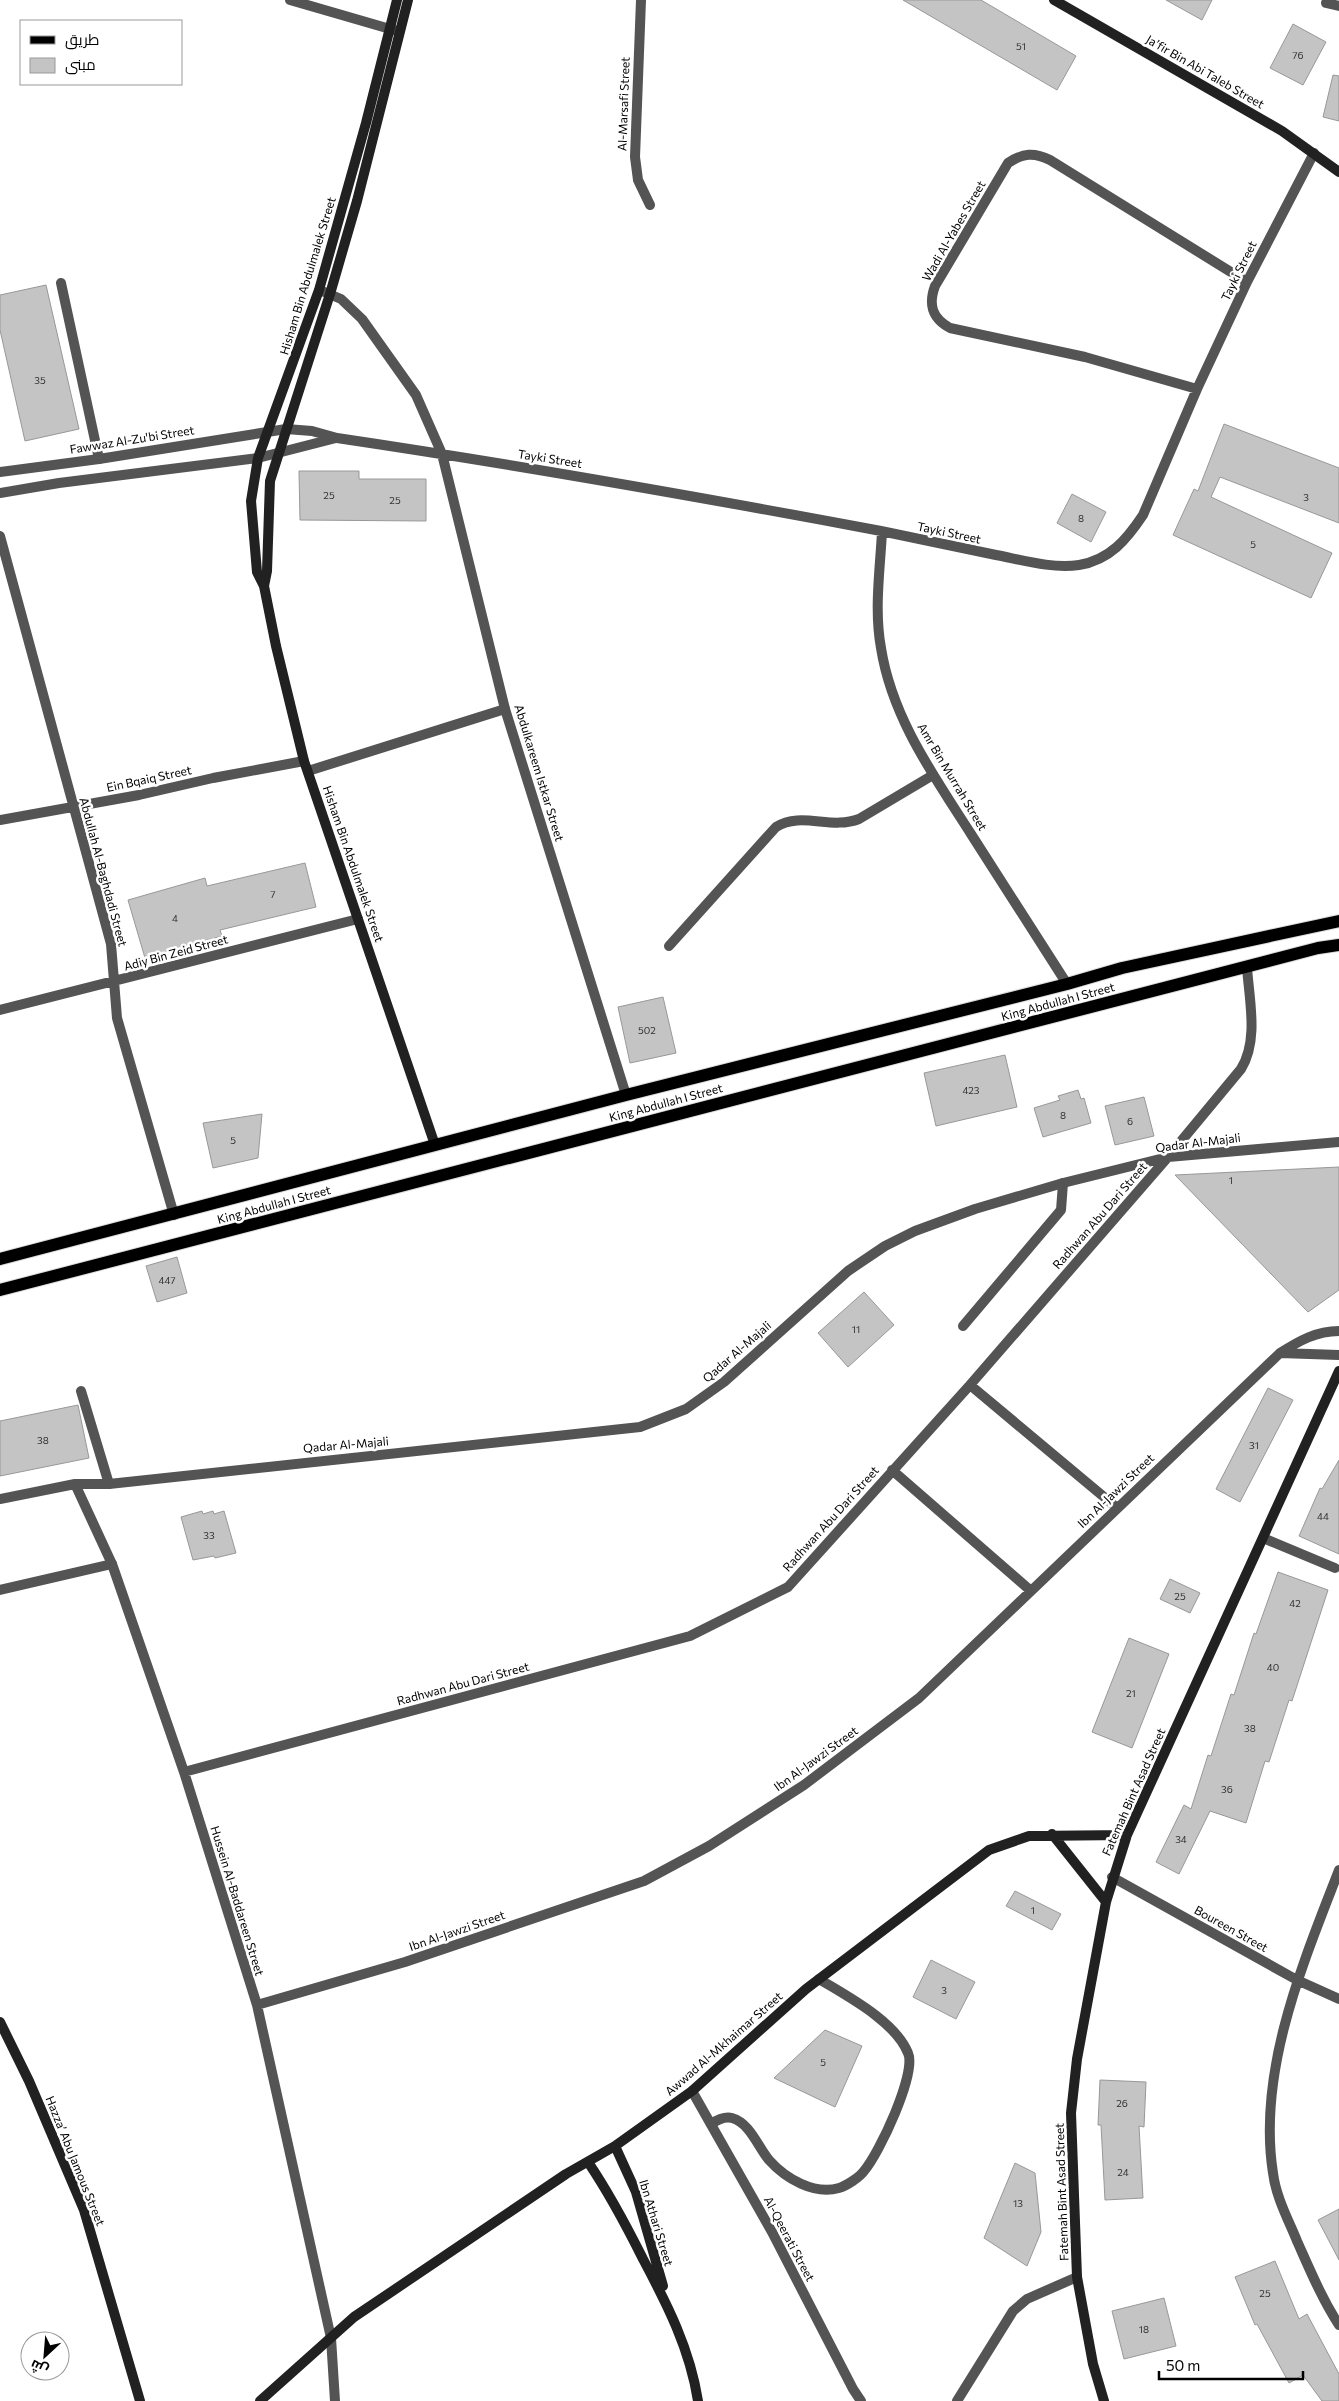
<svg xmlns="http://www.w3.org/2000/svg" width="1339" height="2401" font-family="Commissioner,Cairo,sans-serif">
	<rect width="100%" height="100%" fill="#fff"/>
	<path fill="#c4c4c4" stroke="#989898" d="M903,0H981L1076,56L1057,90Z
		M1166,0H1212L1202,20Z
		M1293,24L1326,42L1303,85L1270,68Z
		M1333,75L1339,76V121L1323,117Z
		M46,285L79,429L25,441L0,330V295Z
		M1224,424L1339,468V523L1220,477L1211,497L1332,553L1311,598L1173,535L1194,489L1198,491Z
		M299,471H359V479H426V521L300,520Z
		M1072,494L1106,512L1091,542L1057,523Z
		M305,863L316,907L220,930L222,936L145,958L128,900L205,878L207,886Z
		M663,997L676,1053L630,1063L618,1007Z
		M1005,1055L1017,1107L936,1126L924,1073Z
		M1078,1090L1081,1099L1084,1098L1091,1123L1043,1137L1034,1108L1060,1100L1058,1096Z
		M1144,1097L1154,1136L1115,1145L1105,1106Z
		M262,1114L258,1158L213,1168L203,1123Z
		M1339,1167V1290L1308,1312L1175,1175Z
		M177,1257L187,1293L157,1302L146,1266Z
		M864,1292L894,1325L848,1367L818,1333Z
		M1268,1388L1293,1400L1240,1502L1216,1489Z
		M78,1405L89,1458L0,1476V1421Z
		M1339,1460V1554L1299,1536L1320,1488L1322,1489Z
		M202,1511L203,1514L213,1511L214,1514L224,1511L236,1553L215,1558L214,1556L193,1560L181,1517Z
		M1278,1572L1328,1590L1292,1701L1289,1700L1269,1762L1265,1761L1246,1823L1210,1811L1179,1874L1156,1862L1184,1805L1191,1809L1208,1755L1211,1756L1231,1694L1234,1695L1254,1633L1256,1634Z
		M1170,1579L1200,1593L1190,1613L1160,1599Z
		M1129,1638L1169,1654L1132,1748L1092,1732Z
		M1015,1891L1061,1914L1052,1930L1006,1906Z
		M931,1960L975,1982L956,2019L913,1997Z
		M825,2030L862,2046L835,2107L774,2078Z
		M1100,2080L1146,2082L1144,2127L1139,2126L1143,2198L1105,2200L1101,2125H1098Z
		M1015,2163L1035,2173L1041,2232L1027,2266L984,2238Z
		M1339,2209V2260L1318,2220Z
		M1275,2261L1299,2319L1307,2314L1339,2374V2401H1322L1303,2375L1289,2383L1257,2324L1255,2325L1235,2277Z
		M1164,2298L1176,2346L1124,2359L1112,2311Z"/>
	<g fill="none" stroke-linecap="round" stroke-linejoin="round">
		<g stroke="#dbdbdb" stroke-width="14">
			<path id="primary" d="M0,1259L626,1095L1067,984L1122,968L1339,921
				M0,1290L1318,948L1339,945"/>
		</g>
		<path stroke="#545454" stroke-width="10" d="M61,283L99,459
			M308,771L505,709
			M669,946L776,827C801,811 831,830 859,819L933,775
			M963,1326L1061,1210L1063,1183
			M81,1391L109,1484
			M1263,1538L1335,1568
			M0,1590L112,1564
			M711,2124C717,2120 724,2116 732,2118C750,2123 758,2147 769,2160C786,2179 814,2195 839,2188C846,2186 860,2177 864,2171C879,2154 917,2073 908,2053C895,2021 847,1996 819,1979"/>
		<path stroke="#545454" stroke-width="10" d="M290,0L397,31
			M641,0L635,157L638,180L650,205
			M1326,3L1339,6
			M322,291L341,299L362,319L416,395L442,454L505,709L626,1095
			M1197,389L1085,357L950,328C932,318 928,305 935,286L1008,163C1023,153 1034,152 1050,160L1247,282
			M0,472L99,459L286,429L312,431L337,438C519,465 700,497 881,531C919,539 958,547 996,555C1022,560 1052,569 1079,565C1110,560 1127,539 1143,515L1197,389L1247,282L1314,153
			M0,493L59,483L258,458L336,438
			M882,532C880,570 874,610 881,648C892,718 934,776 971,834C1003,884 1035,934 1067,984
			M0,536L111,944L117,1018L174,1215
			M0,820L139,795L213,778L304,761
			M0,1010L358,919
			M1280,1353L1339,1355
			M970,1385L1116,1507
			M892,1470L1031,1591
			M75,1484L112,1564L184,1772L257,2005L331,2338L335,2401
			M0,1499L75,1484H109L640,1427L686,1409L724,1382L848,1271L885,1246L915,1231L975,1209L1063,1183L1168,1157L1339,1142
			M184,1772L690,1636L788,1587L970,1385L1168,1157L1241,1069C1259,1040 1249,999 1247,967
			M1339,1870C1303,1963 1257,2071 1273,2173C1276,2197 1288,2219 1297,2241C1310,2270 1322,2299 1339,2325
			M1112,1877L1297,1980L1339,1999
			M257,2005L405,1962L644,1881L709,1846L804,1785L919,1698L1280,1353C1299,1341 1316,1331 1339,1331
			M692,2091L772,2232L853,2389L861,2401
			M957,2401L1013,2311L1027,2299L1077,2277"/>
		<path stroke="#212121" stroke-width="10" d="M397,0L366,123L319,290L258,458L251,501L257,572L264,586L276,646L304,761L435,1145
			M1054,0L1282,131L1339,172
			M264,586L267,571L270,481L330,294L357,201L408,0
			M1052,1834L1106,1902
			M0,2022L29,2081L84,2210L140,2401
			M615,2146L636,2192L663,2286
			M588,2162C609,2193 626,2225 643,2259C667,2304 690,2349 698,2401
			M260,2401L354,2317L566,2174L615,2146L692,2091L806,1989L989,1850L1029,1836L1127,1835
			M1104,2401L1093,2364L1077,2277L1071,2113L1077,2059L1106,1902L1127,1835L1339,1371"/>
		<use href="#primary" stroke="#000" stroke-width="12"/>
	</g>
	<g text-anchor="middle" stroke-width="5" stroke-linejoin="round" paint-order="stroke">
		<g font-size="10" fill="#313131">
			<text x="1021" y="50">51</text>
			<text x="1298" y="59">76</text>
			<text x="40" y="384">35</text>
			<text x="329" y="499">25</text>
			<text x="1306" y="501">3</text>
			<text x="395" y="504">25</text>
			<text x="1081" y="522">8</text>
			<text x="1253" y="548">5</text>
			<text x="273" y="898">7</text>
			<text x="175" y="922">4</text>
			<text x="647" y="1034">502</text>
			<text x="971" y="1094">423</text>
			<text x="1063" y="1119">8</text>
			<text x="1130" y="1125">6</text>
			<text x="233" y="1144">5</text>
			<text x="1231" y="1184">1</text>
			<text x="167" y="1284">447</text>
			<text x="856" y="1333">11</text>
			<text x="43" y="1444">38</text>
			<text x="1254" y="1449">31</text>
			<text x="1323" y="1520">44</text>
			<text x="209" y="1539">33</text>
			<text x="1180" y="1600">25</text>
			<text x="1295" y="1607">42</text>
			<text x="1273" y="1671">40</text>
			<text x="1131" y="1697">21</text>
			<text x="1250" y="1732">38</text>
			<text x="1227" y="1793">36</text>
			<text x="1181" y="1843">34</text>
			<text x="1033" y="1914">1</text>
			<text x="944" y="1994">3</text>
			<text x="823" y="2066">5</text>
			<text x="1122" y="2107">26</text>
			<text x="1123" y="2176">24</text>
			<text x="1018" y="2207">13</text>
			<text x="1265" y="2297">25</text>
			<text x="1144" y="2333">18</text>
		</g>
		<g font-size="12" fill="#000" stroke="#fff">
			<text transform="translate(1205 72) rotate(30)" y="4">Ja’fir Bin Abi Taleb Street</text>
			<text transform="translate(624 104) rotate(-88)" y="4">Al-Marsafi Street</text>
			<text transform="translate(954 231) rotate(-60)" y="4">Wadi Al-Yabes Street</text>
			<text transform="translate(1239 271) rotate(-64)" y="4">Tayki Street</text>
			<text transform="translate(308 276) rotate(-73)" y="4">Hisham Bin Abdulmalek Street</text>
			<text transform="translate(132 440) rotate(-9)" y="4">Fawwaz Al-Zu'bi Street</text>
			<text transform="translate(550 459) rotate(9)" y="4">Tayki Street</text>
			<text transform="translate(949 533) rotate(12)" y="4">Tayki Street</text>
			<text transform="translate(539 773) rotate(73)" y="4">Abdulkareem Istkar Street</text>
			<text transform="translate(952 777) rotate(59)" y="4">Amr Bin Murrah Street</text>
			<text transform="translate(149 779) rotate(-12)" y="4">Ein Bqaiq Street</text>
			<text transform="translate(353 864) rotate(71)" y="4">Hisham Bin Abdulmalek Street</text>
			<text transform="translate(103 872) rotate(75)" y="4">Abdullah Al-Baghdadi Street</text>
			<text transform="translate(176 953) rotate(-15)" y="4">Adiy Bin Zeid Street</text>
			<text transform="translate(1058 1002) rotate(-15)" y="4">King Abdullah I Street</text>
			<text transform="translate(666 1103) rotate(-15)" y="4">King Abdullah I Street</text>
			<text transform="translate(1198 1143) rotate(-7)" y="4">Qadar Al-Majali</text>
			<text transform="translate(274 1205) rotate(-15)" y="4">King Abdullah I Street</text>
			<text transform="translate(1100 1216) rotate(-49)" y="4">Radhwan Abu Dari Street</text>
			<text transform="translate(737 1352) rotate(-41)" y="4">Qadar Al-Majali</text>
			<text transform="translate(346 1445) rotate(-5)" y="4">Qadar Al-Majali</text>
			<text transform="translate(1116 1491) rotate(-44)" y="4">Ibn Al-Jawzi Street</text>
			<text transform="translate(831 1519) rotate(-48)" y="4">Radhwan Abu Dari Street</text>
			<text transform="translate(463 1684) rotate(-15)" y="4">Radhwan Abu Dari Street</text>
			<text transform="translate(816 1759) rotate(-36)" y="4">Ibn Al-Jawzi Street</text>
			<text transform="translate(1134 1792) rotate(-66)" y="4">Fatemah Bint Asad Street</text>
			<text transform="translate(237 1901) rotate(73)" y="4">Hussein Al-Baddareen Street</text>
			<text transform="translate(1231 1929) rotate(29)" y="4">Boureen Street</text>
			<text transform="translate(457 1931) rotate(-19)" y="4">Ibn Al-Jawzi Street</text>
			<text transform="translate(724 2044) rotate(-41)" y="4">Awwad Al-Mkhaimar Street</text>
			<text transform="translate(75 2161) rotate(68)" y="4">Hazza’ Abu Jamous Street</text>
			<text transform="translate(1062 2192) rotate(-92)" y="4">Fatemah Bint Asad Street</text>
			<text transform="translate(656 2223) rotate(73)" y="4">Ibn Athari Street</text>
			<text transform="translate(789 2239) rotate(62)" y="4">Al-Qeerati Street</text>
		</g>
	</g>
	<rect x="20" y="20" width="162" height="65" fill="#ffffff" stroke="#999999"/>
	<rect x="30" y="36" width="25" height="8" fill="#000000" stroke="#999999"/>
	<text x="65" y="45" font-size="15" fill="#000000">طريق</text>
	<rect x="30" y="58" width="25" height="15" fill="#c4c4c4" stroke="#999999"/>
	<text x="65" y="70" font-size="15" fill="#000000">مبنى</text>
	<g transform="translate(45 2356) rotate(206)"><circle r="24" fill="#ffffff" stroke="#999999"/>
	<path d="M0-4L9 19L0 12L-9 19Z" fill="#000000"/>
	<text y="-8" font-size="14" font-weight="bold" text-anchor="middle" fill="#000000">ش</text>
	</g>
	<path d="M1159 2371v8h144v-8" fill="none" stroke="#000000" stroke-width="2.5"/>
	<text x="1166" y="2371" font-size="15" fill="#000000" stroke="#ffffff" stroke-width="4" paint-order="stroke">50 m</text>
</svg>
